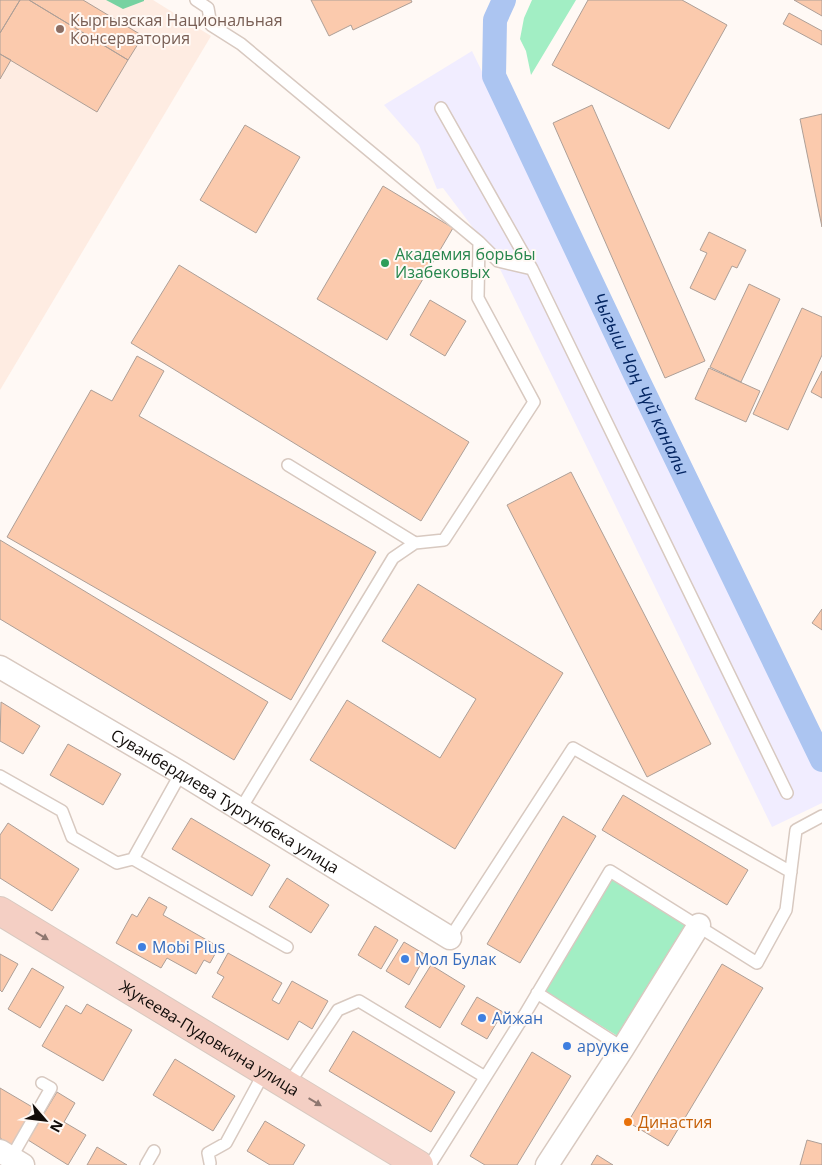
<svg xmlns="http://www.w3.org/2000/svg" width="822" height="1165" font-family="'Open Sans',sans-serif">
	<rect width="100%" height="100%" fill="#fff9f5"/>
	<path fill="#f1edff" d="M472,51L822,772V803L772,827L500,269L485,256L489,249L443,188L437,189L419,145L384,105Z"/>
	<path fill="#feece2" d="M0,0H153L211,36L0,390Z"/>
	<path fill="#a2eec4" d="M532,0H576L531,75L526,51L520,39L524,18Z
		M612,877L692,925L624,1040L543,990Z"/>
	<path fill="#76d2a1" d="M106,0H144V1L123,9Z"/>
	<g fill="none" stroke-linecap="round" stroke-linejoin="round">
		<path stroke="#acc5f1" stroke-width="24" id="s1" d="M504,0L495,20L494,76L635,374L822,760"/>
	</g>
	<path fill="#fbcaad" stroke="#ad9f97" d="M0,0H20L0,33Z
		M20,0H29L128,60L97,112L0,54V33Z
		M29,0H83L143,36L128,60Z
		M311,0H411L412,2L353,30L351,25L329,36Z
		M588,0H682L727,25L669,129L552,65Z
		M794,0H822V16Z
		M789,13L822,31V45L783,24Z
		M0,54L11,60L0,79Z
		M592,105L705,361L665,378L553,123Z
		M822,114V227L800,119Z
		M245,125L300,157L256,233L200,200Z
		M383,186L453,228L387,340L317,299Z
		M709,232L746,250L737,268L732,266L715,300L690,288L707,253L700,250Z
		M179,265L469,442L421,521L131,343Z
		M749,284L780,299L741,382L710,367Z
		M430,300L466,321L445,356L410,335Z
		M802,308L822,317V355L788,430L753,414Z
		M137,356L164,371L139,416L376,552L291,700L7,537L91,390L112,401Z
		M709,368L760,391L746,422L695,399Z
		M822,371V398L811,392Z
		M571,472L711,744L647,777L507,505Z
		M0,540L268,702L234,760L0,619Z
		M418,584L563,673L455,849L310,760L347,700L440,758L476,699L382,641Z
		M822,609V630L812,623Z
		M1,702L40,726L23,754L0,741Z
		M68,744L121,774L103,805L50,775Z
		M623,795L748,870L727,905L602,830Z
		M563,816L596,836L520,963L487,944Z
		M191,818L270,865L252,896L172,849Z
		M8,823L79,869L52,911L0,878V835Z
		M287,878L329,905L311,933L269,907Z
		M149,897L167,907L163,915L219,947L210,963L204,960L196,974L167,958L161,968L116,943L132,914L137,917Z
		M375,926L398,940L381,969L358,955Z
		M404,942L426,955L409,985L386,971Z
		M228,953L282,983L272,1000L279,1004L292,981L328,1001L312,1029L299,1021L288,1040L212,997L224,977L217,973Z
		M0,954L18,964L2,992L0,990Z
		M722,964L763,988L668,1146L628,1122Z
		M431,965L465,986L440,1028L405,1007Z
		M32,968L64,987L40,1028L8,1009Z
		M477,997L503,1012L487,1039L461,1024Z
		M87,1004L132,1030L103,1081L42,1046L66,1005L81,1014Z
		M353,1031L455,1092L431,1132L329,1071Z
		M532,1052L571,1076L517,1165H485L470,1156Z
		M175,1059L235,1096L213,1131L153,1095Z
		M0,1088L34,1108L13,1146L0,1138Z
		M57,1092L75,1103L64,1122L86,1135L68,1165L28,1140Z
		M265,1121L305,1145L293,1165H270L247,1151Z
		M807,1140L822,1144V1165H800Z
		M97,1147L127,1165H87Z
		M597,1155L613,1165H591Z"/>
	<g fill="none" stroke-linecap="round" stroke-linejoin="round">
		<g stroke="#d8c9c0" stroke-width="14">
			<path id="lane" d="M196,0L208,8L211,25L241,44L479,242L478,298L534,402L444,540L415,543L393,558L240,810
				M441,108L532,269
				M479,242L498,261L532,269L787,793
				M288,465L415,543
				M181,773L133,859L287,947
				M0,776L62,811L72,837L117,863L133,859
				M450,938L573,748L791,872
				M537,993L623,1048
				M288,1085L338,1010L359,1001L485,1077
				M11,1158L51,1088L42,1083
				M210,1163L208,1153L226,1143L265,1071
				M146,1165L154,1151
				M430,1165L525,1014L610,871L757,963L786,910L796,830L822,816"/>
		</g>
		<g stroke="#d8c9c0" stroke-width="25">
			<g id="street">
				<path id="s2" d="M0,667L181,773L450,938"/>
				<path d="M0,1151L23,1165"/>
				<path d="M547,1165L623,1048L699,925"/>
			</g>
		</g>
		<g stroke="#d8c9c0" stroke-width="30">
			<g id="secondary">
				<path id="s3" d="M0,911L419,1165"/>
			</g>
		</g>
		<use href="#lane" stroke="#fff" stroke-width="11"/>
		<use href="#street" stroke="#fff" stroke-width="22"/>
		<use href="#secondary" stroke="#f4cfc4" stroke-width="28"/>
	</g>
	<defs><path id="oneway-solid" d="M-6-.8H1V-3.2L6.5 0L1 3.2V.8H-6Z" transform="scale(1.25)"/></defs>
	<g fill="#8e7770">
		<use href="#oneway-solid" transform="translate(42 936) rotate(31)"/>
		<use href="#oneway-solid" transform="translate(315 1102) rotate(31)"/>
	</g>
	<circle fill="#8d6e63" stroke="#fff9f5" stroke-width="2" cx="60" cy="29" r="5"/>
	<circle fill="#2e9e5b" stroke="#fff9f5" stroke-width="2" cx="385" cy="263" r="5"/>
	<g fill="#3f7fe0" stroke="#fff9f5" stroke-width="2">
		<circle cx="142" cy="947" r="5"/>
		<circle cx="405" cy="959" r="5"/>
		<circle cx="482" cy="1018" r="5"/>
		<circle cx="567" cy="1046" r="5"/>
	</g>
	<circle fill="#e8710a" stroke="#fff9f5" stroke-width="2" cx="628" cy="1122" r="5"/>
	<g text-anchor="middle" stroke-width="4" stroke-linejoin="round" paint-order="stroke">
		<g font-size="16" fill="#785e54" stroke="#fff9f5" text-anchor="start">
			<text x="70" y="26">Кыргызская Национальная<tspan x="70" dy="18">Консерватория</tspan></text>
		</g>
		<g font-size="16" fill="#27864d" stroke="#fff9f5" text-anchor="start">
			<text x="395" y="260">Академия борьбы<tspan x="395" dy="18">Изабековых</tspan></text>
		</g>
		<g font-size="16" fill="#110c09" stroke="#fff9f5">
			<text dy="6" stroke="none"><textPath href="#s2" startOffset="262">Суванбердиева Тургунбека улица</textPath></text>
			<text dy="6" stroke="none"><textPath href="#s3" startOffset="245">Жукеева-Пудовкина улица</textPath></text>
		</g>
		<g font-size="16" fill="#366cbe" stroke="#fff9f5" text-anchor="start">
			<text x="152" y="953">Mobi Plus</text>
			<text x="415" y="965">Мол Булак</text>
			<text x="492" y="1024">Айжан</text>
			<text x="577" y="1052">арууке</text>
		</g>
		<g font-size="16" fill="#c56008" stroke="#fff9f5" text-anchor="start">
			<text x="638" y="1128">Династия</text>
		</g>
		<g font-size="18" font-style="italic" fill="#052764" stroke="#fff9f5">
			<text dy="6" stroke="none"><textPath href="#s1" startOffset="419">Чыгыш Чоң Чүй каналы</textPath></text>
		</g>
	</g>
	<g transform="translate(45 1120) rotate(118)" stroke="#fff9f5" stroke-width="4" paint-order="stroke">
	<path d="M0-4L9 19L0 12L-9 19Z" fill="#110c09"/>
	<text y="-8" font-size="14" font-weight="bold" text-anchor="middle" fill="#110c09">N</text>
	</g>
</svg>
